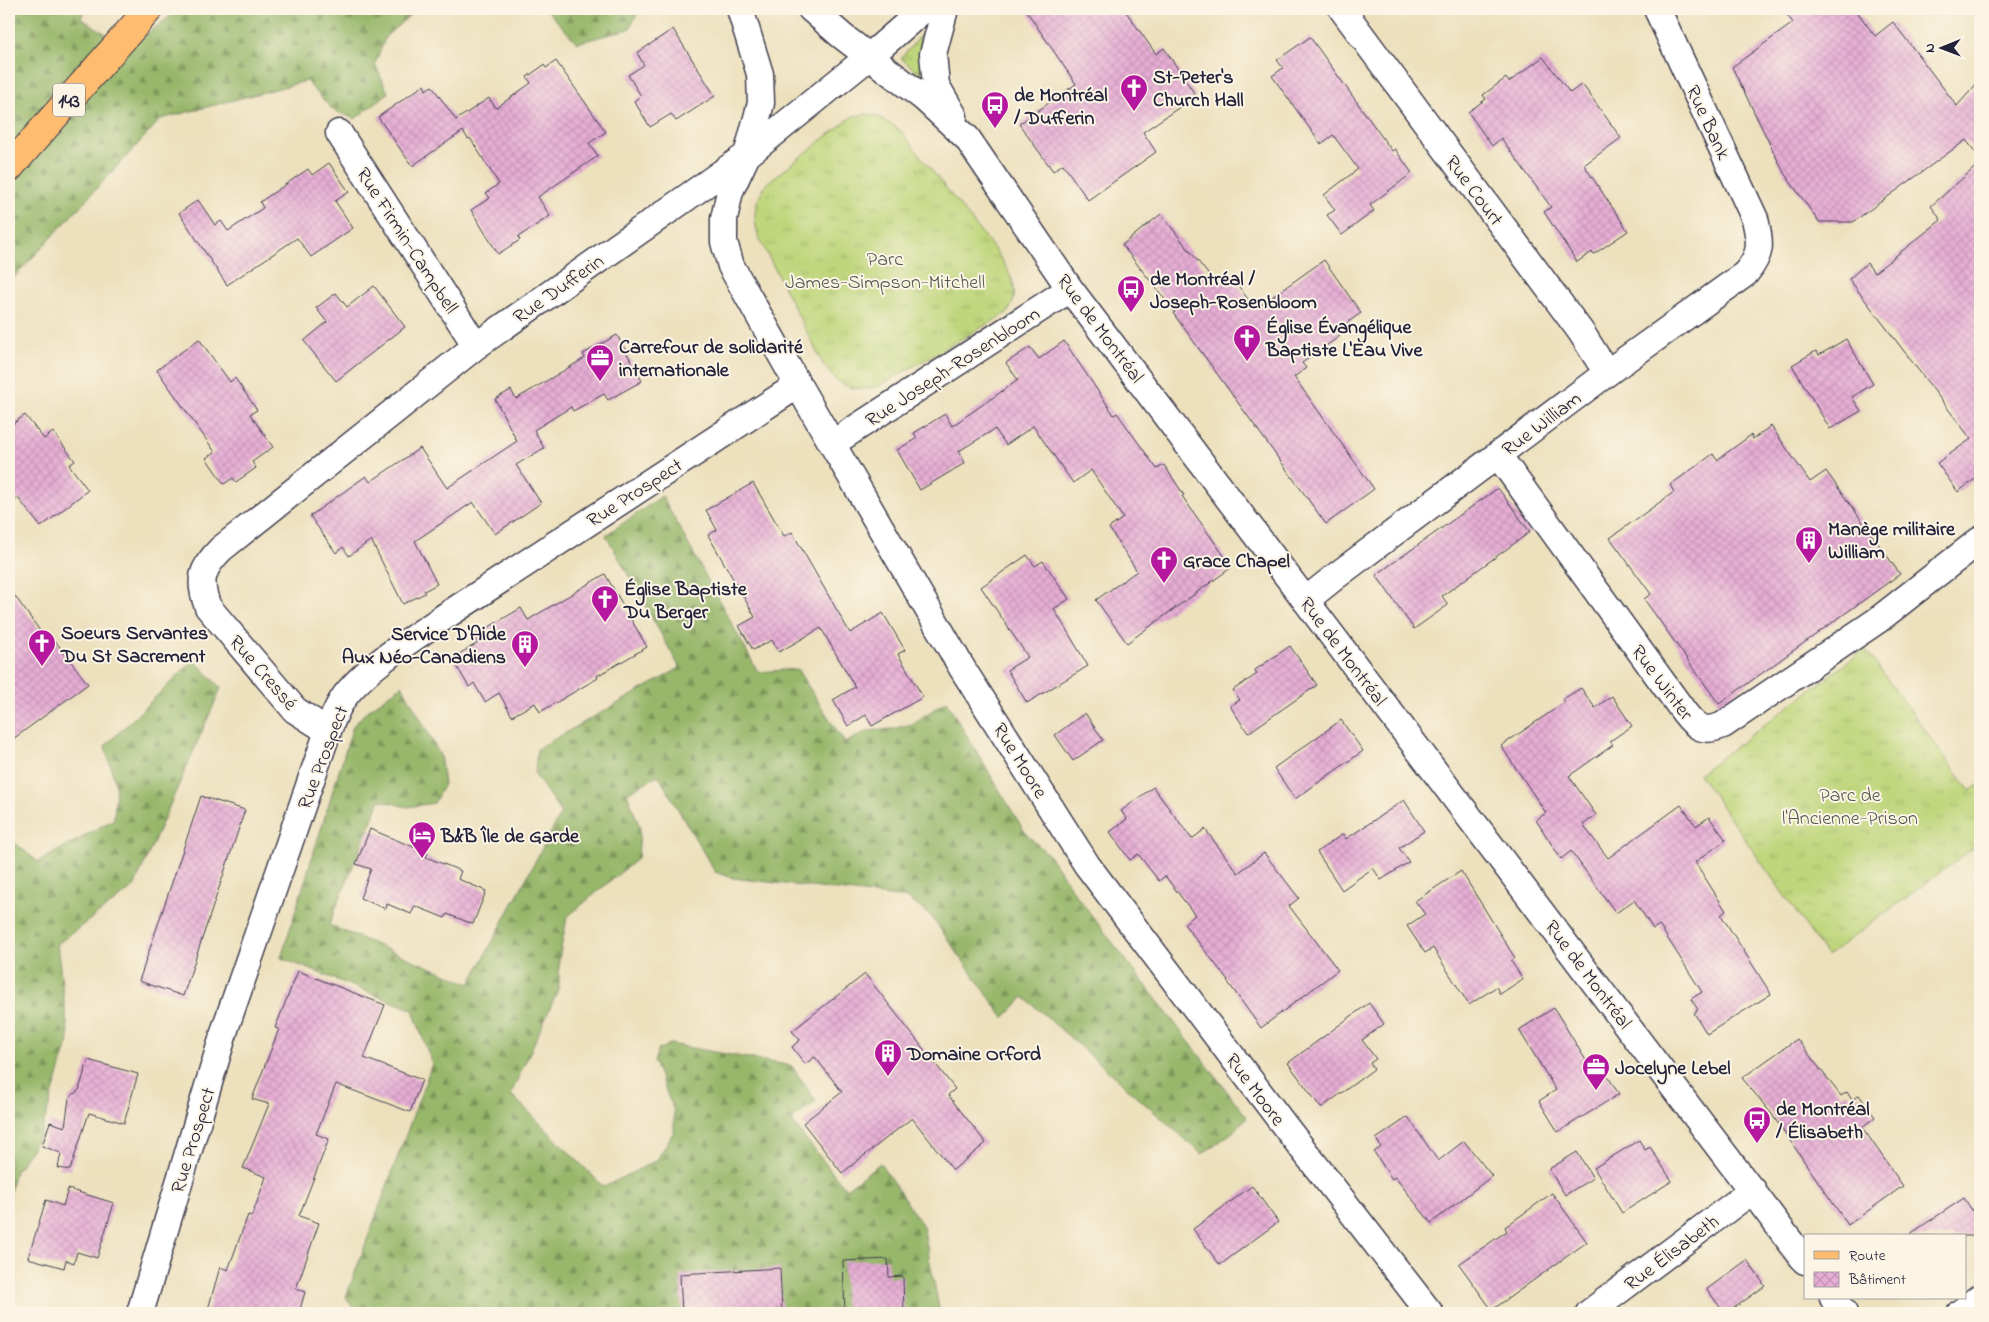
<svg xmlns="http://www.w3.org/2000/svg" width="1989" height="1322" font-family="'Indie Flower',sans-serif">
	<defs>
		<pattern id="grass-tufts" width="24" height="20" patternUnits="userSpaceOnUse" patternTransform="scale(1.25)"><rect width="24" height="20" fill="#bfd67b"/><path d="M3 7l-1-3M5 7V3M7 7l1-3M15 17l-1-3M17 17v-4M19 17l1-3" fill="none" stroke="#a4b76b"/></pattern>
		<pattern id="forest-firs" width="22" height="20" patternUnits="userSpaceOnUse" patternTransform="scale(1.25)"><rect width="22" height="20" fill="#97b76b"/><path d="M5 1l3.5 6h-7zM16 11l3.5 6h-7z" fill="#7b9459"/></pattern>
		<pattern id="building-cross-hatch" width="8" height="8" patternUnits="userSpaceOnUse" patternTransform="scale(1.25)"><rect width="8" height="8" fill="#e6add4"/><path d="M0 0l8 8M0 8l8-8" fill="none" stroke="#c595b7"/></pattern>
	</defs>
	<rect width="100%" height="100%" fill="#fcf5e5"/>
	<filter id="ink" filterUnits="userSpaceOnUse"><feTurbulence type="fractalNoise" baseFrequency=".02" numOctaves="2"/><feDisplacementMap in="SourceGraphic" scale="10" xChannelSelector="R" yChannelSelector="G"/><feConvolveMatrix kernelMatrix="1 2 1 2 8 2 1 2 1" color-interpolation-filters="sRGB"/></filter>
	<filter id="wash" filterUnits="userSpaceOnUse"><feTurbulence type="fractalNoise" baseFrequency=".0096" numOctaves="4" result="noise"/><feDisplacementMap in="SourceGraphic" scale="20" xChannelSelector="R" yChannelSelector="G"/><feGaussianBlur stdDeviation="1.12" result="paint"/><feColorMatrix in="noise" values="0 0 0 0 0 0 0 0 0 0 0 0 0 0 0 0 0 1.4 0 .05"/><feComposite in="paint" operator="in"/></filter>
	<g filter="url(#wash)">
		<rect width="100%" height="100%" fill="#ece0bd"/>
		<path fill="url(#grass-tufts)" stroke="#707c5b" d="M922,34L921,75L901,58Z
			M866,114L877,116L900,130L998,254C1010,274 1023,291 1007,313L877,387C850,392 838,386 823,364L759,238C752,215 754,203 767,183L853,116Z
			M1865,649L1970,791L1980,784V843L1827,956L1699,774Z"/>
		<path fill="url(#forest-firs)" stroke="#5c6c53" d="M9,9H85L81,18L128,48L180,9H417L386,36L375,64L388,93L355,119L333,110L306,81L161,119L9,283Z
			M546,9H640L629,29L577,43Z
			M662,496L758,672L797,669L845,743L867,731L892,729L912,724L946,701L1026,834L1049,855L1076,895L1247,1117L1233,1132L1202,1154L1024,997L1004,1018L931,916L907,898L733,878L715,872L658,775L627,793L640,828L638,858L567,917L559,959V988L511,1094L604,1187L657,1160L674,1131V1111L654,1062L658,1050L670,1044L792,1066L816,1101L791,1121L846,1189L880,1163L923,1226L940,1313H356L346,1297L432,1064L413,1010L281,958L353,726L365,713L402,685L440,755L444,784L434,803L407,807L380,800L329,925L470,984L561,813L535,774L537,749L680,668L606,535Z
			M194,660L221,688L134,887L57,944L69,1040L40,1136L14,1174L9,1197V838L38,862L114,819L116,786L105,746Z"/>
		<g id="blocks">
			<path fill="url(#building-cross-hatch)" d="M1025,9H1124L1156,54L1164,48L1196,96L1143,132L1156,152L1088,200L1063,164L1053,171L1019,124L1076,84Z
				M1783,9H1855L1875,36L1893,22L1957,106L1980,80V158L1966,140L1853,222H1819L1784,173L1732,67L1793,23Z
				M673,29L715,96L676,121L671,114L650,127L634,101L641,96L628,75L644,65L637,53Z
				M1310,37L1392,151L1395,149L1412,173L1370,205L1374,211L1342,235L1327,215L1335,210L1324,195L1358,169L1333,135L1321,144L1272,76L1283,68L1277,60Z
				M1543,57L1570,93L1582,84L1621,138L1584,165L1628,231L1594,254L1592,252L1577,262L1544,212L1551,207L1501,138L1492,146L1468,112L1486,99L1483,95L1506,78L1509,82Z
				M556,61L606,132L589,143L598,156L538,197L550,216L518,237L520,240L498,254L471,210L490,198L486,193L499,184L470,138L468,139L463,131L412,166L378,117L424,85L426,90L432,86L456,120L489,98L496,108L531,83L527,77L544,65L546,68Z
				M329,163L349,192L335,201L353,228L311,257L297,238L227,285L179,213L198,200L215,225L221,221L228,231L263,208L260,202L308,169L312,175Z
				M1980,163V475L1958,492L1937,463L1971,439L1849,279L1867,263L1874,273L1941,220L1931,206Z
				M1161,214L1215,283L1223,277L1228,284L1234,280L1255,309L1324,260L1361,313L1337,330L1340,336L1302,363L1306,368L1294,377L1374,489L1326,524L1173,313L1175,312L1122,245Z
				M374,286L405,327L336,381L304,341L327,322L316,308L336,293L347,307Z
				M617,335L642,381L608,400L604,394L573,411L571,407L534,430L544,448L516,465L541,503L495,534L473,502L415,541L437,584L424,591L425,593L403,604L371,540L349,556L343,547L336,553L310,516L366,476L370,482L420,448L447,488L517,441L495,399L511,390L516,399L585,358L583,354Z
				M199,339L230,382L235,378L257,410L250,414L273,447L252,462L256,468L236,482L233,478L224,484L206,458L215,452L157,370Z
				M1846,339L1873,384L1852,397L1861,411L1830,429L1792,365L1816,351L1819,355Z
				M1064,341L1114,415L1117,413L1157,469L1164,465L1184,495L1182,496L1232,567L1127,643L1096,600L1137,571L1109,528L1123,518L1091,470L1073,483L1033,426L1006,445L995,429L959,451L965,463L920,490L897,450L917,438L914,433L945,414L952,426L1018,380L1006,363L1030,347L1039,359Z
				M25,415L44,439L53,432L75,461L69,465L88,490L41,527L18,498L9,505V427Z
				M1771,426L1810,482L1826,471L1900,574L1719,704L1644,599L1651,594L1610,538L1674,492L1670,485L1713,454L1717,460L1751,435L1753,439Z
				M753,483L784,536L792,532L850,633L883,613L905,650L898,654L923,697L872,726L866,715L848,726L833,700L855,687L821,628L779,652L772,640L753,650L739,626L755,617L708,535L717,530L706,510Z
				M1498,488L1530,532L1442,596L1448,605L1414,629L1376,575Z
				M1027,555L1035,566L1043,561L1069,599L1054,609L1088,666L1027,703L1007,670L1028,657L981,587Z
				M605,574L647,647L597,676L598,678L540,712L535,703L512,716L499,693L485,702L474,683L469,687L452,658L478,643L474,636L521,608L528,620Z
				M9,588L51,646L56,642L88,684L9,742Z
				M1290,646L1317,685L1248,733L1230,706L1240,700L1233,690L1257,674L1255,670Z
				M1581,688L1595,708L1612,696L1632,726L1610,741L1613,745L1569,776L1596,815L1583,825L1608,858L1681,805L1696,826L1709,817L1726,840L1695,862L1726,911L1721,915L1771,994L1707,1034L1694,1013L1698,1010L1691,999L1702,992L1659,925L1653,929L1634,900L1616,913L1571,851L1561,859L1536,820L1546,813L1501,746L1565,702L1563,699Z
				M1085,713L1103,740L1073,761L1055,735Z
				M1341,720L1363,751L1295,799L1274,768Z
				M1153,787L1192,839L1205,829L1238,873L1264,853L1299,898L1289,906L1338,970L1261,1028L1227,981L1228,980L1184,924L1195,915L1165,876L1159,881L1138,854L1130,860L1110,832L1127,819L1121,811Z
				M201,796L245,810L183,996L139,981Z
				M1404,800L1424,831L1399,848L1409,862L1381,880L1373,868L1342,890L1317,852L1343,834L1346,839Z
				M370,829L428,853L426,857L461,871L458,879L486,891L473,924L447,914L445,918L415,906L411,914L387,904L386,909L360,898L371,869L356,864Z
				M1461,871L1515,958L1511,961L1523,979L1500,994L1496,987L1469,1005L1433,948L1425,953L1407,926L1425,914L1415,901Z
				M298,971L385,1005L364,1058L422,1080L410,1112L336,1084L316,1134L329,1139L299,1216L319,1223L296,1289L305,1292L299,1313H207L220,1267L228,1270L248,1215L252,1216L266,1177L243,1168L269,1104L252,1099L279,1029L275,1028Z
				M865,974L955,1089L948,1095L986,1143L953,1170L912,1118L842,1173L803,1123L842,1092L815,1057L805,1064L792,1047L800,1040L792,1031Z
				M1369,1003L1384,1024L1362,1040L1376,1059L1370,1063L1374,1069L1321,1108L1288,1063Z
				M1554,1008L1590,1067L1598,1061L1619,1094L1558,1132L1539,1101L1556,1090L1519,1030Z
				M1797,1039L1841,1096L1847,1092L1852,1100L1859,1095L1875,1117L1862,1127L1903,1186L1848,1225L1771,1113L1742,1078Z
				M88,1060L138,1074L124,1123L89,1113L70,1170L58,1168L61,1153L42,1146L50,1122L65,1127L69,1098L79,1090Z
				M1408,1117L1438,1161L1464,1141L1492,1176L1431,1223L1395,1177L1392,1179L1374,1152L1381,1147L1376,1139Z
				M1639,1140L1645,1150L1650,1147L1672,1181L1622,1213L1594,1168Z
				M1577,1152L1593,1178L1565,1195L1549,1169Z
				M1252,1186L1278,1222L1220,1265L1193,1229Z
				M68,1189L114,1203L97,1258L77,1252L74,1263L66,1260L64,1268L28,1258L46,1200L63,1206Z
				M1552,1193L1587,1242L1492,1310L1459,1264L1507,1231L1505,1227Z
				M1964,1198L1980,1223V1236H1907Z
				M888,1259L889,1277L903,1276L904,1313H845L843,1261Z
				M1747,1260L1765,1286L1727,1313H1724L1707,1289Z
				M780,1268L782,1311L682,1313L680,1274Z"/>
		</g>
	</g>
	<g filter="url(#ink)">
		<use href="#blocks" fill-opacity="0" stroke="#403e4e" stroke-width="1"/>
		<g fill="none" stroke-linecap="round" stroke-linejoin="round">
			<g stroke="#403e4e" stroke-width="29">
				<path id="minor" d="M740,9L760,74L761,103L747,155L730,191L724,219V242L731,266L798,385L962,668L1087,865L1281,1121L1430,1313
					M811,9L842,36L925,99L967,138L1070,289L1805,1261
					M945,9L933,54L936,85L954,116
					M1342,9L1581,332L1607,373
					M339,133L476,346
					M833,443L1070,289
					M1498,455L1684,712C1696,728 1704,733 1723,725L1878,620L1980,540
					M1306,600L1336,576L1607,373L1745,274C1762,254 1761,244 1755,219L1657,9
					M328,731L295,710L208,607C198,581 201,569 221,549L476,346L747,155L870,56L924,9
					M1833,1298L1844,1313
					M140,1313L226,1026L328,731C333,717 339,702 349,691C374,662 413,639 444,617L798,385
					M1589,1313L1753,1190
					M1960,1313L1980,1297"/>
			</g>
			<g stroke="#403e4e" stroke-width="30">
				<path id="major" d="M9,168L149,9"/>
			</g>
			<use href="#minor" stroke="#fff" stroke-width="26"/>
			<use href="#major" stroke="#febc70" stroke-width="28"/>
		</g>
	</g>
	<defs>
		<g id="church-pin" transform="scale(1.4375)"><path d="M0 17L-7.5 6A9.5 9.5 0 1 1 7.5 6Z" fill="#b5179e" stroke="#fcf5e5"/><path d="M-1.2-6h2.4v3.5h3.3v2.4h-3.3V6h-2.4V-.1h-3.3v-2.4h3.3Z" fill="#fff"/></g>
		<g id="bus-pin" transform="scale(1.4375)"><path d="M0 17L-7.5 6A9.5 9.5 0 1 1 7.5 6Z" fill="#b5179e" stroke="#fcf5e5"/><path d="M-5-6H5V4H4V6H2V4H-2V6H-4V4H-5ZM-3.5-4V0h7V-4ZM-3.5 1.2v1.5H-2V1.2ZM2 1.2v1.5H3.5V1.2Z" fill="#fff"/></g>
		<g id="office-pin" transform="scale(1.4375)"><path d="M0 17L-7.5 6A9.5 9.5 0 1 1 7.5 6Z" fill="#b5179e" stroke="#fcf5e5"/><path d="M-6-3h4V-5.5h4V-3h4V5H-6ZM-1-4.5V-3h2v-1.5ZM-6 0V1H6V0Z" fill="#fff"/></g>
		<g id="building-pin" transform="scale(1.4375)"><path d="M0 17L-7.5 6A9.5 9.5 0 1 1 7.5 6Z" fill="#b5179e" stroke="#fcf5e5"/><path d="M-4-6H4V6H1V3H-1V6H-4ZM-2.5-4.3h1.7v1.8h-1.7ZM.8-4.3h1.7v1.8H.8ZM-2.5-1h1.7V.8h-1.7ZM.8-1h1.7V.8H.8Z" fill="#fff"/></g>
		<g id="hotel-pin" transform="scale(1.4375)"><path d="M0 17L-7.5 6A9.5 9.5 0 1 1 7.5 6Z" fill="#b5179e" stroke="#fcf5e5"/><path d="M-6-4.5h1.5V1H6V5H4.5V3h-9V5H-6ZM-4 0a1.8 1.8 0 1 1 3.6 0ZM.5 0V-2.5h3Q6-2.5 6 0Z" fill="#fff"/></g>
	</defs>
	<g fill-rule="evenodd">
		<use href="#church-pin" x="1134" y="88"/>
		<use href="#bus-pin" x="995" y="105"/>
		<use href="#bus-pin" x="1131" y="289"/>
		<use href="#church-pin" x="1247" y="338"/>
		<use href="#office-pin" x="600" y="358"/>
		<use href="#building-pin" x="1809" y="540"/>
		<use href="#church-pin" x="1164" y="560"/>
		<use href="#church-pin" x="605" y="599"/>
		<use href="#church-pin" x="42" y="643"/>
		<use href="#building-pin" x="525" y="644"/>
		<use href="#hotel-pin" x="422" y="835"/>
		<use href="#building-pin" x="888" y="1053"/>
		<use href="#office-pin" x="1596" y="1067"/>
		<use href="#bus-pin" x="1757" y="1120"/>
	</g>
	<g text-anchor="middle" stroke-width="4" stroke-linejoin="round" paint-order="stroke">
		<rect fill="#fcf5e5" stroke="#63616e" stroke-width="1" x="53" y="83.5" width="32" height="33" rx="4"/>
		<g font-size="19" font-weight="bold" fill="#22223b">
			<text x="69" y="107">143</text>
		</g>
		<g font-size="20" font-weight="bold" fill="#22223b" stroke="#fcf5e5" text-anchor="start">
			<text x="1153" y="83">St-Peter's<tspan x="1153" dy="23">Church Hall</tspan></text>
			<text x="1014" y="101">de Montréal<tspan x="1014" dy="23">/ Dufferin</tspan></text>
			<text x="1150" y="285">de Montréal /<tspan x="1150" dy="23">Joseph-Rosenbloom</tspan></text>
			<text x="1266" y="333">Église Évangélique<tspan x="1266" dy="23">Baptiste L'Eau Vive</tspan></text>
			<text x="619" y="353">Carrefour de solidarité<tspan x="619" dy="23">internationale</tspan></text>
			<text x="1828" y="535">Manège militaire<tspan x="1828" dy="23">William</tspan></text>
			<text x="1183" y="567">Grace Chapel</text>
			<text x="624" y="595">Église Baptiste<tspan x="624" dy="23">Du Berger</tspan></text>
			<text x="61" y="639">Soeurs Servantes<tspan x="61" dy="23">Du St Sacrement</tspan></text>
			<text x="506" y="640" text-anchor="end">Service D'Aide<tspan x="506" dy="23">Aux Néo-Canadiens</tspan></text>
			<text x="441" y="842">B&amp;B Île de Garde</text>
			<text x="907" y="1060">Domaine Orford</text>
			<text x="1615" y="1074">Jocelyne Lebel</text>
			<text x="1776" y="1115">de Montréal<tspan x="1776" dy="23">/ Élisabeth</tspan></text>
		</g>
		<g font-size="20" fill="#22223b" stroke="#fcf5e5">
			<text transform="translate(1709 122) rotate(65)" y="7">Rue Bank</text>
			<text transform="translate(1475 190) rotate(53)" y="7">Rue Court</text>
			<text transform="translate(408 240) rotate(57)" y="7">Rue Firmin-Campbell</text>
			<text transform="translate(558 288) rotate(-35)" y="7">Rue Dufferin</text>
			<text transform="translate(1101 328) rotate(53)" y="7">Rue de Montréal</text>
			<text transform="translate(952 366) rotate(-33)" y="7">Rue Joseph-Rosenbloom</text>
			<text transform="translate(1541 423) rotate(-37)" y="7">Rue William</text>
			<text transform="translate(634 492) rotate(-33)" y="7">Rue Prospect</text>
			<text transform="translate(1344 651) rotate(53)" y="7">Rue de Montréal</text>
			<text transform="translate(264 672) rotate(49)" y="7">Rue Cressé</text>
			<text transform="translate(1663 682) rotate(53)" y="7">Rue Winter</text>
			<text transform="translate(322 757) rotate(-69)" y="7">Rue Prospect</text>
			<text transform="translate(1021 760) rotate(58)" y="7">Rue Moore</text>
			<text transform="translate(1589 974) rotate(53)" y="7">Rue de Montréal</text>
			<text transform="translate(1256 1089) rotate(53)" y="7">Rue Moore</text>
			<text transform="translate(192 1140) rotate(-73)" y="7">Rue Prospect</text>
			<text transform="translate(1671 1252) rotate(-37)" y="7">Rue Élisabeth</text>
		</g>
		<g font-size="20" fill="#51584e" stroke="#fcf5e5">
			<text x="885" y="265">Parc<tspan x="885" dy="23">James-Simpson-Mitchell</tspan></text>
			<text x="1850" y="801">Parc de<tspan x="1850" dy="23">l'Ancienne-Prison</tspan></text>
		</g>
	</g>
	<rect width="1989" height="1322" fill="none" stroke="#fcf5e5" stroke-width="30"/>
	<rect x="1804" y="1234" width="162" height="65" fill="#fcf5e5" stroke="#a5a1a1"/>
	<rect x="1814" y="1251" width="25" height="8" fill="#febc70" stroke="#a5a1a1"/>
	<text x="1849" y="1260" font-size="15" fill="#22223b">Route</text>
	<rect x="1814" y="1272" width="25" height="15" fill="url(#building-cross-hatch)" stroke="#a5a1a1"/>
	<text x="1849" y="1284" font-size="15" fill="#22223b">Bâtiment</text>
	<g transform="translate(1942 48) rotate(269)" stroke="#fcf5e5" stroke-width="4" paint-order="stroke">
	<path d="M0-4L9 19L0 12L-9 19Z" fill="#22223b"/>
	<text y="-8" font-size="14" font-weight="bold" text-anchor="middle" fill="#22223b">N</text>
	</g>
</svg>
